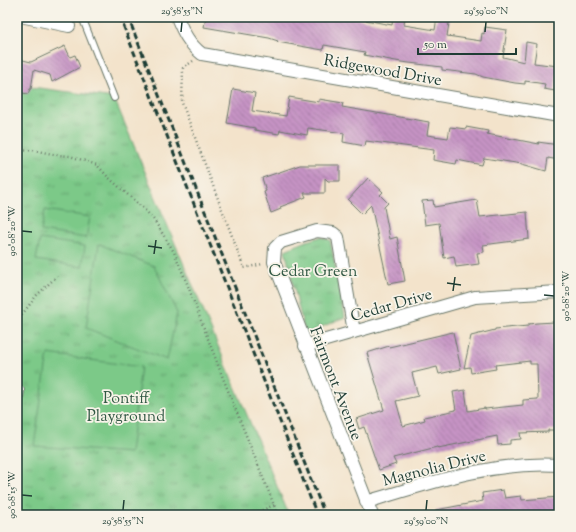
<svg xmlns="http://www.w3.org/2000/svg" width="576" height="532" font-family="'Sorts Mill Goudy',serif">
	<defs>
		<pattern id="park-tufts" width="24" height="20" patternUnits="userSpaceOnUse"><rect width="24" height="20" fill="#7cc988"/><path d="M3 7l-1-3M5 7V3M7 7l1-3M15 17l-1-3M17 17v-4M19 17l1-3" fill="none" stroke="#65a470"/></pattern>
		<pattern id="building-back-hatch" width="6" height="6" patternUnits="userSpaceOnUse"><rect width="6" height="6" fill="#c693c4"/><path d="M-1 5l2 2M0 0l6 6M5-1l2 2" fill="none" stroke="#a079a0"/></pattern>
	</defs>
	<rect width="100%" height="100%" fill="#f7f3e8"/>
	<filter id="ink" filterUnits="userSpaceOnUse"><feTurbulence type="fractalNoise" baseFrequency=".025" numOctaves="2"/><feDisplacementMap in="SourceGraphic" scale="8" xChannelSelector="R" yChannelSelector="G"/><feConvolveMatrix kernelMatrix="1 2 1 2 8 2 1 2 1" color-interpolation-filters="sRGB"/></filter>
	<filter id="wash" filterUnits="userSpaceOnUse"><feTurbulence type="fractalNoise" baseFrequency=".012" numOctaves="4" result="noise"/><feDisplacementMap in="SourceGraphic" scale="16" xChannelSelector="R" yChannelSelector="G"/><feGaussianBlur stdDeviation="0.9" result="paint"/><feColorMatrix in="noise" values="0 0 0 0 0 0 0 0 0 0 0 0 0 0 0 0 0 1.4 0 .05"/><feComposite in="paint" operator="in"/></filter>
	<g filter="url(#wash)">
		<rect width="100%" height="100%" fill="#f3e3cb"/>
		<path fill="url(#park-tufts)" stroke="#4e835e" d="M17,85L114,98L289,515H17Z
			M320,237L330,240L345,317L305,334L285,250L307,241Z"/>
		<path fill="#7cc988" stroke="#4e835e" d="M45,210L90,217L86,238L41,231Z
			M40,239L85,246L82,267L36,260Z
			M99,244L154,266L177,313L167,360L86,328Z
			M48,354L141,367L130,453L34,446Z"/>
		<g id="blocks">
			<path fill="url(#building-back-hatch)" d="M206,17H354V18L392,25L393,17H405L404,25L435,30L437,17H450L447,36L481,41L482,33L484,34L485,27L507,30L503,57L524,62L526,42L537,44L534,63L558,66L555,91L544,89L545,84L525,81V84L515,83L483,77L476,74L442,70V67L401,62L364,55L365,52L324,45L323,50L277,42L278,41L269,38L204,27Z
				M65,46L70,57L75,55L80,67L52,82L50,75L34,70L31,89H30L28,94L17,92V69L19,59L31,62Z
				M233,89L255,93L252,111L286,116L289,97L319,102V99L343,103L342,107L429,122L427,135L448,138L450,127L466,129V127L488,131L487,134L539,144L538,142L559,145V160L548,158L546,171L522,164L484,158L482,165L457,160L456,164L433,160L434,150L366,141L365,146L343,142L344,133L308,128L307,135L280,130L279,134L255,130V128L227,123Z
				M300,165H340V181H328L325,178V193H304L306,197L280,207L281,209L271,213L264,192L266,191L262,178Z
				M368,178L383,192L380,195L388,203L384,207L390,239L397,237L405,281L388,284L371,205L362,214L348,200Z
				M433,200L434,207L477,200L480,217L527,212L529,239L483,245L484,252L477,253L479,264L456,267L454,256L444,258L439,223L425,225L422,201Z
				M555,322L557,375H559V430H548V432L520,433L521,439L510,440V444L498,445L497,436L438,448L437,447L393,458L396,464L379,470L364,427L359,429L356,419L384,410L367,353L389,346V347L453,332L461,369L439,374L437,367L412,373L418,396L396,401L403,426L425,420L424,417L456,410L453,392L465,390L468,411L485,408V409L523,405V400L538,399L537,364H530V361L495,365L496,369L471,373L470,367L464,368L471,336L495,330V329L528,326V324L537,323Z
				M503,490L505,498L521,496L522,500L559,497V515H437L436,510L483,501L482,493Z"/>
		</g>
	</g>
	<g filter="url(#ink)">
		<use href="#blocks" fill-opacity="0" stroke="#697769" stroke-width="1"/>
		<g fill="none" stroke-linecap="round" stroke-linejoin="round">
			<g stroke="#697769" stroke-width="8">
				<path id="service" d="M82,17L114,98"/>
			</g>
			<g stroke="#697769" stroke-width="14">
				<path id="minor" d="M25,17L69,26
					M177,17C183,32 189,44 202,54L559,116
					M354,332L338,237L333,233L317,231L281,242L275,248L274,262L372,515
					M305,346L475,297L559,292
					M17,390L18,391L17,397
					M366,502C430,483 491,461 559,465"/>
			</g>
			<path stroke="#697769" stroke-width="2.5" stroke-dasharray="1 3" stroke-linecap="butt" d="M193,61L183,68L182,103L244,268L263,264
				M17,151L32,150L58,155L70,156L97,165L108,177L146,211L154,220L174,252L186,281L221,373L278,515
				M17,321L37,295L57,276
				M251,515L274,505"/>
			<use href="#service" stroke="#fff" stroke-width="6"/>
			<use href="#minor" stroke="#fff" stroke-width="12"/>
			<path stroke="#1f3d34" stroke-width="3" stroke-dasharray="6 3" stroke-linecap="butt" d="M120,17L317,515
				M128,17L325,515"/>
		</g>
	</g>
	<path fill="none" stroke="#1f3d34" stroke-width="1.5" d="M181,32L182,22M485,32L486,22M22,231L32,232M148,246L162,248M154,254L156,240M447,283L461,285M453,291L455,277M544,295L554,296M22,495L32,496M123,510L124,500M426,510L427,500"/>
	<g text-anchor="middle" stroke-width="3.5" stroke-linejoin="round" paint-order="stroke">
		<g font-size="16" fill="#1f3d34" stroke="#f7f3e8">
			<text transform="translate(383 69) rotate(10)" y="6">Ridgewood Drive</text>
			<text transform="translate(391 304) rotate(-16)" y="6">Cedar Drive</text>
			<text transform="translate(337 383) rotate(69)" y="6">Fairmont Avenue</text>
			<text transform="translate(434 467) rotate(-14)" y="6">Magnolia Drive</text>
		</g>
		<g font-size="16" fill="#325945" stroke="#f7f3e8">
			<text x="313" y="276">Cedar Green</text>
			<text x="126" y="403">Pontiff<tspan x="126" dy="18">Playground</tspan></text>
		</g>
	</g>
	<rect width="576" height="532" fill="none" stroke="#f7f3e8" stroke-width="44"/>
	<path d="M418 48v6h98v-6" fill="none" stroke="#1f3d34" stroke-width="2"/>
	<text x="424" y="48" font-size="12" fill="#1f3d34" stroke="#f7f3e8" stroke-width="3" paint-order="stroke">50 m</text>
	<rect x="22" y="22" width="532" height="488" fill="none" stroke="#1f3d34" stroke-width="1.5"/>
	<g font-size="10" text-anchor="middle" fill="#1f3d34">
		<text x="182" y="14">29°58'55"N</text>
		<text x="486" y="14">29°59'00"N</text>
		<text transform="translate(11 231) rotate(-90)" y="4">90°08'20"W</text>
		<text transform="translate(565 296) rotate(-90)" y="4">90°08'20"W</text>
		<text transform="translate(11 495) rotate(-90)" y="4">90°08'15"W</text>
		<text x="123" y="524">29°58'55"N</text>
		<text x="426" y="524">29°59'00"N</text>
	</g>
</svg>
